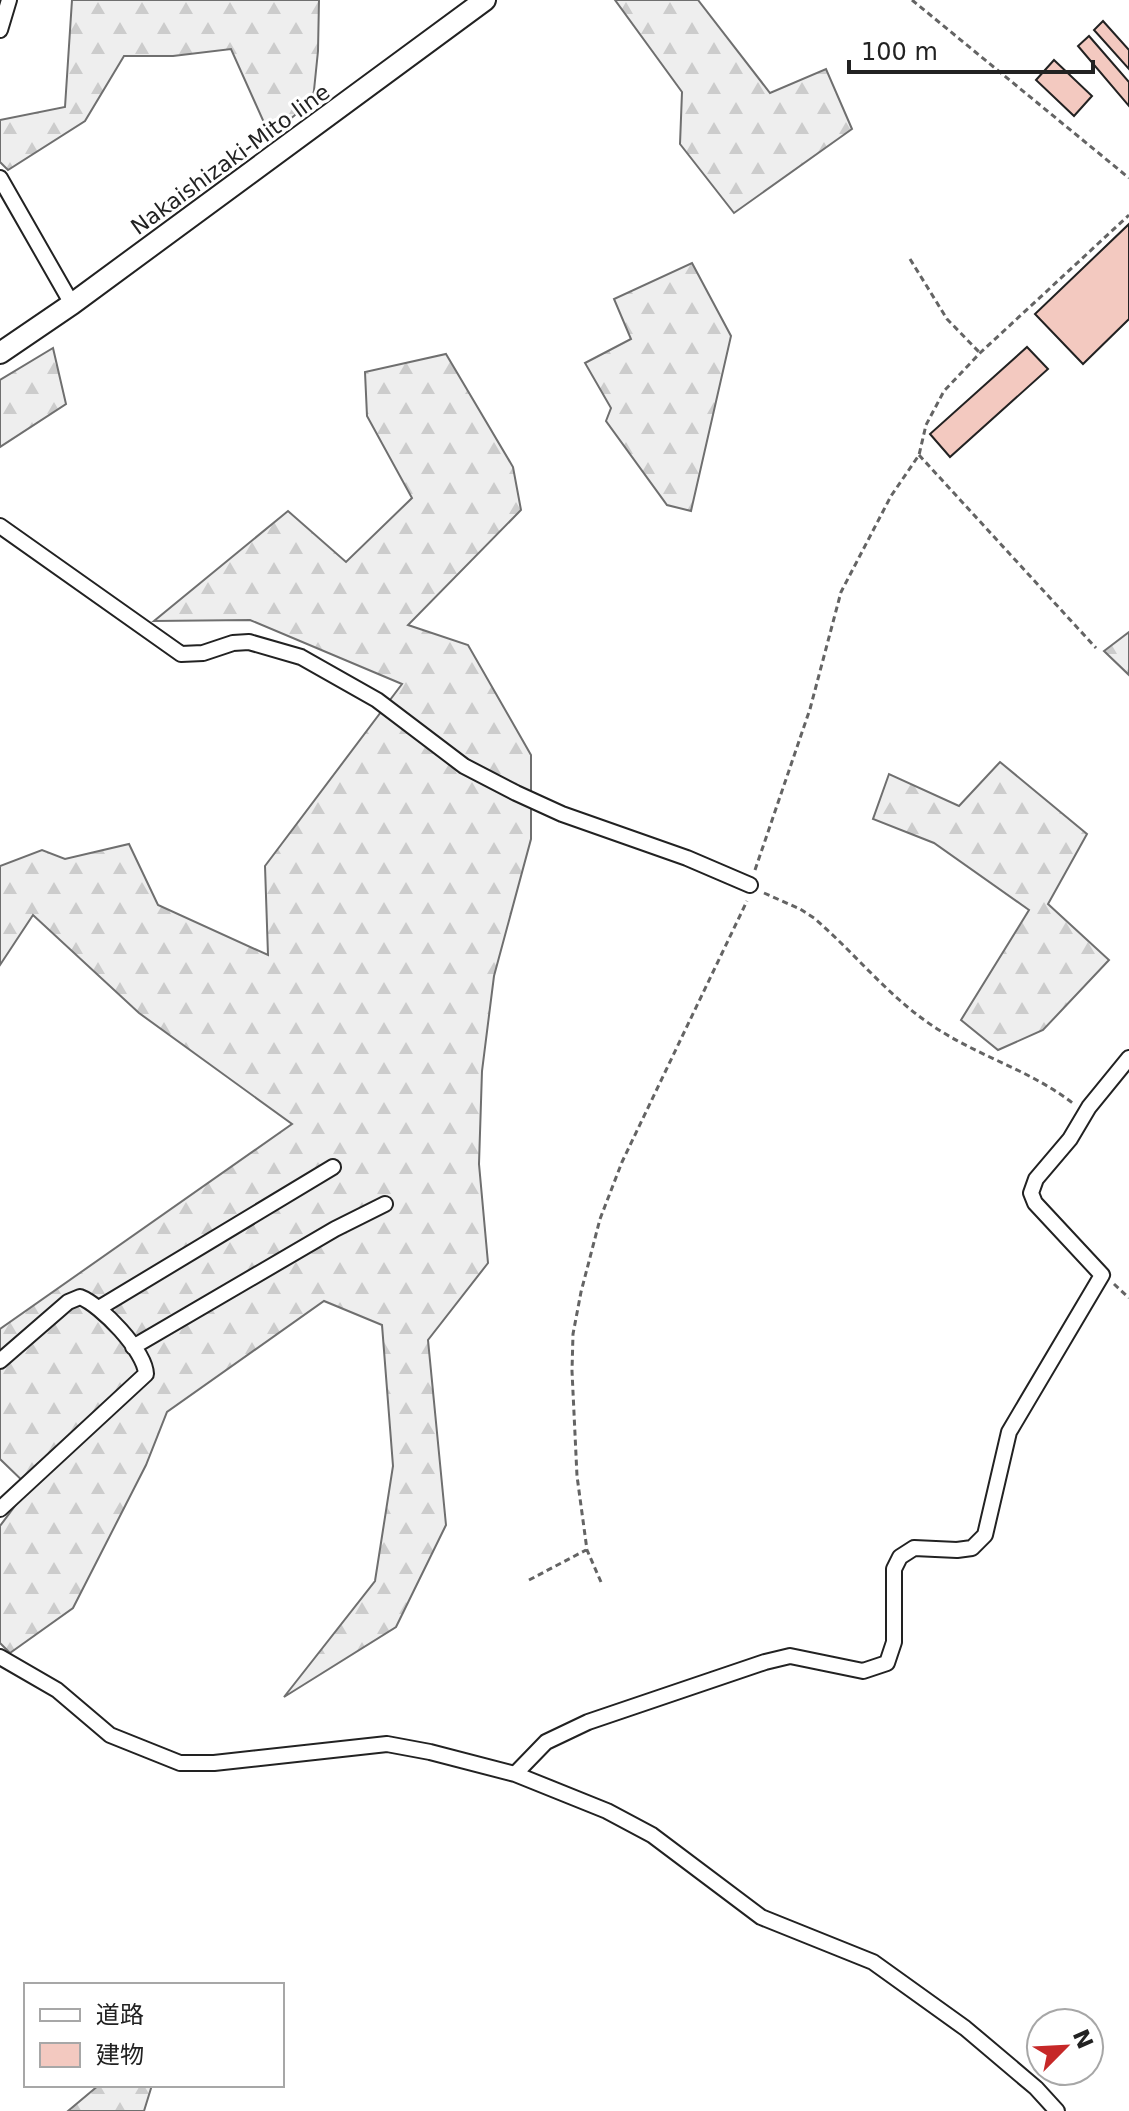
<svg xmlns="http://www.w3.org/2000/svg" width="1129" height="2111" font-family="'DejaVu Sans','Noto Sans JP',sans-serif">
	<defs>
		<pattern id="forest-firs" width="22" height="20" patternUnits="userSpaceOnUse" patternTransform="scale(2)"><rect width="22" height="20" fill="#eee"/><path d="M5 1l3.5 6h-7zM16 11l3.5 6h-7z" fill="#ccc"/></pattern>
	</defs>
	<rect width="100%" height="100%" fill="#fff"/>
	<path fill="url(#forest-firs)" stroke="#6f6f6f" stroke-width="2" d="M72,0H319L318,51L313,100L270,136L231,49L173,56H124L85,121L8,170L0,162V120L65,107Z
		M615,0H698L770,93L826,69L852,129L734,213L680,144L682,92Z
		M692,263L731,336L691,511L667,505L606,421L611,408L585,363L631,339L614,299Z
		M53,348L66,404L0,447V380Z
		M446,354L513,467L521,510L408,625L468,645L531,755V839L494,976L482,1071L479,1164L488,1263L428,1340L446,1525L396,1627L284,1697L375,1581L393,1466L382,1325L324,1301L167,1412L146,1465L73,1608L10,1653L0,1643V1526L29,1487L0,1459V1329L292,1124L139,1013L33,915L0,965V866L42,850L65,859L129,844L158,905L268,955L265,866L402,684L250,620L154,621L288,511L346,562L412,498L367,416L365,372Z
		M1129,632V675L1104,651Z
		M1000,762L1087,834L1048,904L1109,960L1043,1030L998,1050L961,1020L1029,910L934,843L873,819L889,774L959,806Z
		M99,2085H152L144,2111H68Z"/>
	<path fill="#f3c9c0" stroke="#222" stroke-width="2" d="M1103,21L1129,50V69L1094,30Z
		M1089,36L1129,82V106L1078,46Z
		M1054,60L1092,96L1074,116L1036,80Z
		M1129,224V319L1083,364L1035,314Z
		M1027,347L1048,369L950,457L930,434Z"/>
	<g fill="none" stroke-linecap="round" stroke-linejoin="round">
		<g stroke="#222" stroke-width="18">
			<path id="minor" d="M0,30L9,0
				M0,178L72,304
				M0,526L181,654L203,653L233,643L249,642L301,657L377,700L464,766L516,793L562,814L687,858L750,885
				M99,1308L333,1167
				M133,1347L335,1229L385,1204
				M0,1361L68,1302L80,1297C101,1305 145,1351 146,1374L0,1509
				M0,1657L57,1690L110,1735L180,1763H214L387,1744L430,1752L515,1774L607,1811L652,1835L761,1917L873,1962L965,2028L1036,2088L1057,2111
				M515,1774L546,1742L588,1722L765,1662L790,1656L863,1671L887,1663L894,1642V1569L900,1557L914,1548L957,1550L972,1548L985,1535L1009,1432L1102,1275L1035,1203L1031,1193L1036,1179L1070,1139L1089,1107L1129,1058"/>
		</g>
		<g stroke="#222" stroke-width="24">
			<path id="secondary" d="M0,353L72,304L485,0"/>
		</g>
		<path stroke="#646464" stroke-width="3" stroke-dasharray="6 4" stroke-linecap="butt" d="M912,0L1129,178
			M910,259L947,319L980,353
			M919,455L1096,648
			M755,870L810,709L841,592L891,496L919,455L926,425L944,391L980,353L1129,215
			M764,893L800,909L814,918C857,955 891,1000 939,1030C983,1058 1034,1072 1075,1105
			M1114,1284L1129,1298
			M529,1580L586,1550
			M601,1582L587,1550L577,1476L572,1371L573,1334L581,1292L600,1219L622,1162L747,901"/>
		<use href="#minor" stroke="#fff" stroke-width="14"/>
		<use href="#secondary" stroke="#fff" stroke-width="20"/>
	</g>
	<g text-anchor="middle" stroke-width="6" stroke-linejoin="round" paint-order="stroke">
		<g font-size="22" fill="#222" stroke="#fff">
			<text transform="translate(230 159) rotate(-36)" y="8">Nakaishizaki-Mito line</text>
		</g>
	</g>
	<rect x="24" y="1983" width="260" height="104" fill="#ffffff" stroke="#a7a7a7" stroke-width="2"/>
	<rect x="40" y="2009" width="40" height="12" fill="#ffffff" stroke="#a7a7a7" stroke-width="2"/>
	<text x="96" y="2023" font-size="24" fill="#222222">道路</text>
	<rect x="40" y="2043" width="40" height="24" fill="#f3c9c0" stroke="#a7a7a7" stroke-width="2"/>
	<text x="96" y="2063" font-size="24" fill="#222222">建物</text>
	<g transform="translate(1065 2047) rotate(66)"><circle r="38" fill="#ffffff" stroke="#a7a7a7" stroke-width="2"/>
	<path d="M0-6L14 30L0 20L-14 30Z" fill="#c62828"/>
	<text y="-12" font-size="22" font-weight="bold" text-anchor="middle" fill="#222222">N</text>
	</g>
	<path d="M849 60v12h244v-12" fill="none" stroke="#222222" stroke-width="4"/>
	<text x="861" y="60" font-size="24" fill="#222222" stroke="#ffffff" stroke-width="6" paint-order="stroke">100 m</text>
</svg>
